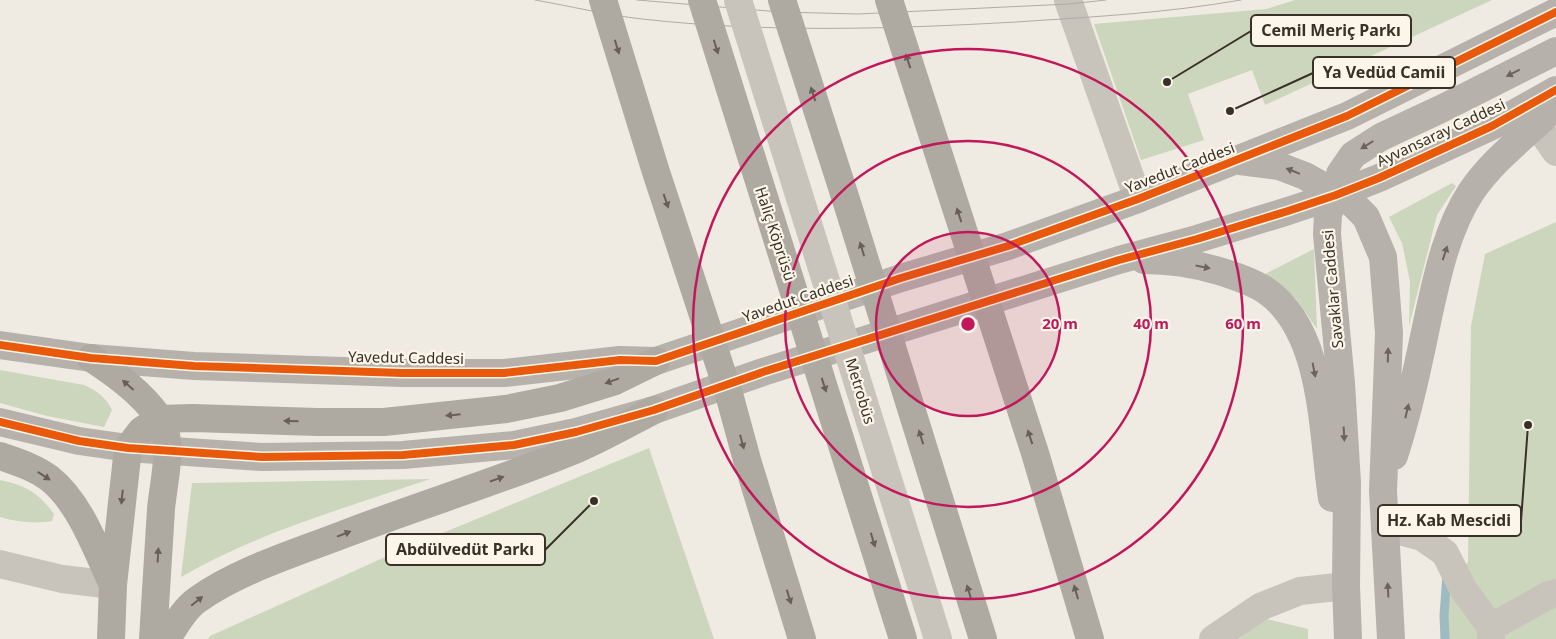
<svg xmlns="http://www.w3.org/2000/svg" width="1556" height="639" font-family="'Noto Sans',sans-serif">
	<rect width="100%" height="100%" fill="#efebe2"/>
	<path fill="#ccd6bc" d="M1295,0H1492L1265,105L1252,70L1188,94L1204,140L1141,160L1094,24L1266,9Z
		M1452,183L1456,186L1437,215L1409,326L1410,282L1402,243L1389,217Z
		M1556,222V639H1443L1441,597L1468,562L1471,326L1485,254Z
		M1314,249L1317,329L1296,299L1265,274Z
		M0,370L84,385C97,391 106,397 112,410L104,427L47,416L0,403Z
		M649,448L714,639H208L210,636L394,553Z
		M430,479C346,508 258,532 181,577L192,483Z
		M0,480C25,485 39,493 54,514L52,521C36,524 16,522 0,517Z
		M1263,618L1308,629V639H1239Z"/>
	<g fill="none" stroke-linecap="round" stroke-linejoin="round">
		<path stroke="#9dbbc0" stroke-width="9" d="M1445,639L1444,615L1447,575"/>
		<path stroke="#c8c3bb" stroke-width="28" d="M1068,0L1138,199
			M1537,125L1556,152
			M1385,527L1422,537L1445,553L1463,589L1491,627V639
			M0,564L62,579L113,585
			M1491,627L1549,595L1556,593
			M1213,639L1260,607L1300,591L1346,586"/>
		<path stroke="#b6b1aa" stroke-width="28" d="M1240,161L1279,166L1305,176L1351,202L1366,217L1383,257L1389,333L1383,491L1391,639
			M1144,260C1169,260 1195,264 1219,271C1235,276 1251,281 1265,290C1325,330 1322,434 1332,498
			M0,345L91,358L194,366L402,373H504L620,360L656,361L901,278L1008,246L1138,199L1347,116L1556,12
			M0,422L79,441L128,448L262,457L403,455L514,445L576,432L654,410L763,372L1119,260L1197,239L1288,211L1336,195L1379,178L1492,126L1556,90
			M1394,456C1409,410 1419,361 1429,313C1438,272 1448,227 1471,192C1494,158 1527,135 1556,106
			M1348,639L1346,586L1347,483L1341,383L1327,234L1328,214L1336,195L1340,174L1353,155L1381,137L1443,108L1556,51"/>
		<path stroke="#aea9a1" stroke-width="28" d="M91,358C116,374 149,398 163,425C173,446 163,486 161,509C158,552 156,596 153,639
			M729,394L747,460L802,639
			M0,456C17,462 34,467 49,478C80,502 97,551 113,585
			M111,639L113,585L128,448L141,431L159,419L193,418L317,422H384L506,409L560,398L615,381L656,361
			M167,639C175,626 184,609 197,600C237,571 295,553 342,535C419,505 500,481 577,449C603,438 629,423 654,410"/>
		<path stroke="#b0aba5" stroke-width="1" d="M535,0C570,6 606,15 642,19C767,33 891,29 1016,22C1091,17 1167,13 1241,0
			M637,0L780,12L858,14L1069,4L1106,0"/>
		<path stroke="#c8c3bb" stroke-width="28" d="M738,0L938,639"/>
		<path stroke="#aea9a1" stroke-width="28" d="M603,0L656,172L729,394
			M702,0L903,639
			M782,0L848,206L983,639
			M889,0L1035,453L1090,639"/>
		<g stroke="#fbf6e9" stroke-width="11">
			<path id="cycleway" d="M0,345L91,358L194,366L402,373H504L620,360L656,361L901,278L1008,246L1138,199L1347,116L1556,12
				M0,422L79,441L128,448L262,457L403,455L514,445L576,432L654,410L763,372L1119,260L1197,239L1288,211L1336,195L1379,178L1492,126L1556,90"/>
		</g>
		<use href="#cycleway" stroke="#e8590c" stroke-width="8"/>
	</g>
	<defs><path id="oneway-solid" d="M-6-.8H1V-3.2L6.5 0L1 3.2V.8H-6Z" transform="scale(1.25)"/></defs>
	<g fill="#686058">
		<use href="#oneway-solid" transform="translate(617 47) rotate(73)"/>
		<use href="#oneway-solid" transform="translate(716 47) rotate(73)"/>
		<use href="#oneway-solid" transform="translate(908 61) rotate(-108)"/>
		<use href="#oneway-solid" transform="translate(813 94) rotate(-108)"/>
		<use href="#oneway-solid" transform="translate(666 201) rotate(71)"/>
		<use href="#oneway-solid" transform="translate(959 215) rotate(-108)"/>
		<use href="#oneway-solid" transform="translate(862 249) rotate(-107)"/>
		<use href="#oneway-solid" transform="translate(612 381) rotate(160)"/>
		<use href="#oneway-solid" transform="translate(128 385) rotate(-139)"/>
		<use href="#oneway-solid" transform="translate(824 385) rotate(72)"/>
		<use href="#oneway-solid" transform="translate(453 415) rotate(174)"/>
		<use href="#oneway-solid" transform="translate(291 421) rotate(-178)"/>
		<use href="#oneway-solid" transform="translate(921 437) rotate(-107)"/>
		<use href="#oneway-solid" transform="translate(1030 437) rotate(-108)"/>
		<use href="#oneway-solid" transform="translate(742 442) rotate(75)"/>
		<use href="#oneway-solid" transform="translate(44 476) rotate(33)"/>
		<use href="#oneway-solid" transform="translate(497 479) rotate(-19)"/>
		<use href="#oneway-solid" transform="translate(122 497) rotate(96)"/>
		<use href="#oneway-solid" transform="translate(344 534) rotate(-21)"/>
		<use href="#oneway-solid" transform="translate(873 540) rotate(73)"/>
		<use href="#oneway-solid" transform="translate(158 555) rotate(-87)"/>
		<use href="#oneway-solid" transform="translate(969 592) rotate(-107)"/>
		<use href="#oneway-solid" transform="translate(1076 592) rotate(-106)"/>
		<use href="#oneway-solid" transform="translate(789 597) rotate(73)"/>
		<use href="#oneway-solid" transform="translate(197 601) rotate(-39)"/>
	</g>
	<g fill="#6b645c">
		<use href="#oneway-solid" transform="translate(1513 73) rotate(153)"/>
		<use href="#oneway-solid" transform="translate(1367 145) rotate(148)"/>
		<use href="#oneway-solid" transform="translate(1293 171) rotate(-158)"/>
		<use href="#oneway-solid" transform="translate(1445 253) rotate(-72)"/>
		<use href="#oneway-solid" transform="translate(1203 267) rotate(11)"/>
		<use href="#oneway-solid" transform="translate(1388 355) rotate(-88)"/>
		<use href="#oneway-solid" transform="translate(1314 370) rotate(79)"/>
		<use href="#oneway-solid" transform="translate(1407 411) rotate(-77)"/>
		<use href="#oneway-solid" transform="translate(1344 434) rotate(87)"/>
		<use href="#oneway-solid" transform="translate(1388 590) rotate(-93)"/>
	</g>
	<circle cx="968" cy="324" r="92" fill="#c2185b" fill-opacity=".12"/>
	<g fill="none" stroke="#c2185b" stroke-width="2.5">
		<circle cx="968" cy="324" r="92"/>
		<circle cx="968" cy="324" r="183"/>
		<circle cx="968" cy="324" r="275"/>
	</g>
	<g text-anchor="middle" stroke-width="4.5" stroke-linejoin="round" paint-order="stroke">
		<g font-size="15" fill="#393028" stroke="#fbf6e9">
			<text transform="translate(1441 133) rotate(-25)" y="5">Ayvansaray Caddesi</text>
			<text transform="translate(1180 168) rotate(-21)" y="5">Yavedut Caddesi</text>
			<text transform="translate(775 234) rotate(72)" y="5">Haliç Köprüsü</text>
			<text transform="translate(1333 289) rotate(-95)" y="5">Savaklar Caddesi</text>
			<text transform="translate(798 299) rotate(-19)" y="5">Yavedut Caddesi</text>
			<text transform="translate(406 358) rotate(1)" y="5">Yavedut Caddesi</text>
			<text transform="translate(860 391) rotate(73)" y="5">Metrobüs</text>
		</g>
	</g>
	<circle cx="968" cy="324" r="8" fill="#c2185b" stroke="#fbf6e9" stroke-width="2.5"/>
	<g font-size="15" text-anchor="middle" font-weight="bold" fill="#c2185b" stroke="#fbf6e9" stroke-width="4.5" stroke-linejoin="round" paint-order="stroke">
		<text x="1060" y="329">20 m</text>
		<text x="1151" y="329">40 m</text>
		<text x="1243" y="329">60 m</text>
	</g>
	<path fill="none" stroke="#393028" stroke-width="2" d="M1167 82L1251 31M1230 111L1313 73M1528 425L1521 521M594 501L545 550"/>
	<g fill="#393028" stroke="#fbf6e9" stroke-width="2">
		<circle cx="1167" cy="82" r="5"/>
		<circle cx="1230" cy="111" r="5"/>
		<circle cx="1528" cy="425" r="5"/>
		<circle cx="594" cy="501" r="5"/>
	</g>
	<g fill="#fbf6e9" stroke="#393028" stroke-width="2">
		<rect x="1251" y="15" width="160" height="31" rx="5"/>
		<rect x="1313" y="57" width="142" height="31" rx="5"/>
		<rect x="1378" y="505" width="143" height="31" rx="5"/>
		<rect x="386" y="534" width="159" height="31" rx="5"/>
	</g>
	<g font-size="16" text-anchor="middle" font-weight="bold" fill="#393028">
		<text x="1331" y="36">Cemil Meriç Parkı</text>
		<text x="1384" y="78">Ya Vedüd Camii</text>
		<text x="1449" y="526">Hz. Kab Mescidi</text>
		<text x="465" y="555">Abdülvedüt Parkı</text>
	</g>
</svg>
